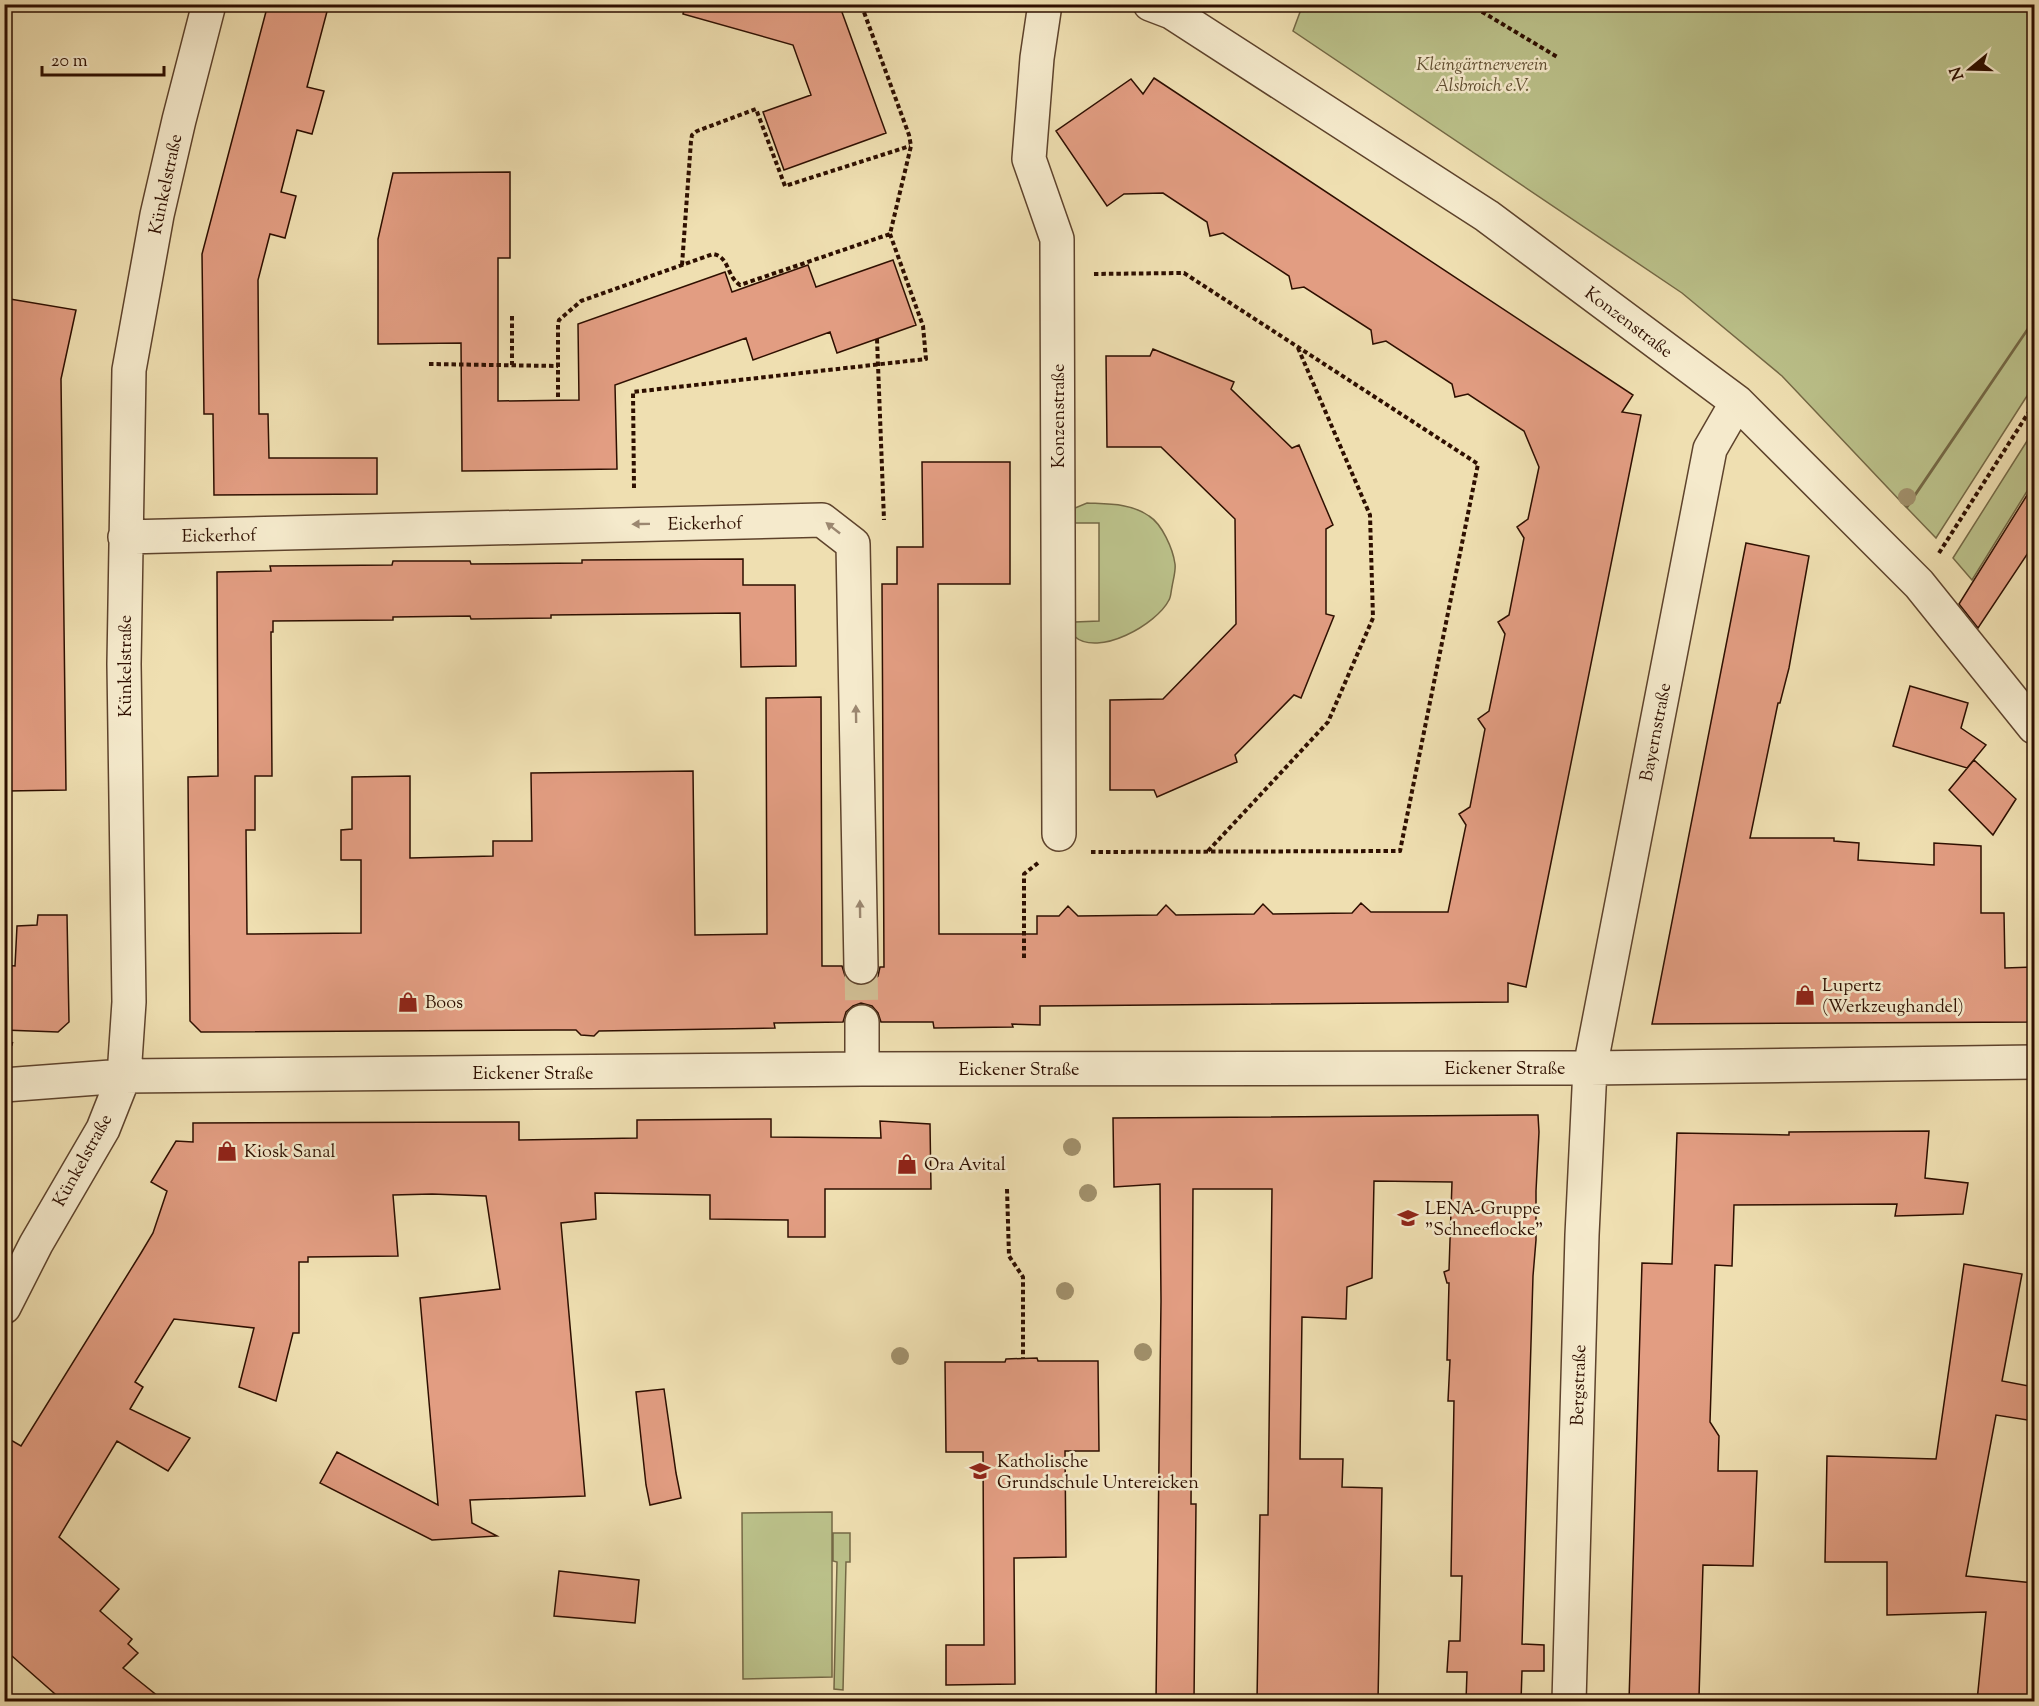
<svg xmlns="http://www.w3.org/2000/svg" width="2039" height="1706" font-family="'Sorts Mill Goudy',serif">
	<rect width="100%" height="100%" fill="#efdfb1"/>
	<filter id="stains"><feTurbulence type="fractalNoise" baseFrequency=".00333" numOctaves="4"/><feColorMatrix values="0 0 0 0 .2 0 0 0 0 .09 0 0 0 0 .02 0 0 0 .5 -.17"/></filter>
	<radialGradient id="worn" r=".72"><stop offset=".6" stop-color="#630" stop-opacity="0"/><stop offset="1" stop-color="#630" stop-opacity=".3"/></radialGradient>
	<path fill="#bbc18a" stroke="#746845" stroke-width="1.5" d="M1303,4L2034,5V319L1906,507L1782,376L1682,293L1293,31Z
		M2034,321V385L1936,538L1907,508Z
		M2034,430V480L1972,580L1953,558Z
		M1087,503C1108,504 1131,503 1149,516C1162,524 1173,549 1175,564C1176,571 1173,580 1172,587C1171,591 1171,597 1169,600C1157,624 1098,658 1074,636L1075,622L1099,621V523H1075V508Z
		M832,1512V1677L743,1679L742,1513Z
		M833,1533H850V1562H846L843,1690L834,1689L837,1562L833,1561Z"/>
	<path fill="#e29d82" stroke="#2e0f00" stroke-width="1.5" d="M268,4H329L307,87L324,91L312,134L297,130L281,192L296,196L285,238L270,234L258,280L259,414H268L269,458H377V494L214,495L213,414H204L202,254Z
		M685,4H839L886,133L784,170L763,112L811,95L793,45L683,14Z
		M1154,78L1633,395L1622,412L1641,415L1526,987L1508,983V1002L1040,1006V1025L1012,1024L1013,1027L934,1028L933,1022H881L878,1013L872,1006L861,1003L853,1006L846,1012L843,1022L774,1023L775,1028L599,1031L594,1036L581,1035L576,1030H555L201,1032L190,1021L188,777L218,776L217,572L271,571L270,566L392,565L393,561H470L471,564L582,563V560L743,559V585H795L796,666L741,667L740,613L551,615V618L471,619L470,616L393,617V620L273,621V632H271L272,776H255V830H246L247,934L361,933V860H341V830L352,829V777L410,776V858L493,856V841H532L531,773L693,771L695,935L767,934L766,698L821,697L822,966H842L845,976L852,984L862,986L871,983L878,976L880,967H884L882,584H897V547H923L922,462H1010V584H938L939,934H1037V916H1059L1068,906L1078,916L1157,915L1166,905L1176,915L1254,914L1263,904L1273,914L1352,913L1361,903L1371,912H1448L1466,825L1459,814L1470,807L1485,729L1478,719L1489,711L1505,634L1498,622L1509,615L1524,538L1517,527L1528,519L1539,467L1524,431L1468,394L1455,397L1452,384L1386,341L1373,344L1371,330L1304,287L1292,289L1289,276L1223,233L1210,236L1207,222L1163,193L1124,194L1107,206L1056,131L1131,79L1143,94Z
		M510,172V258H498V401L579,400L578,324L725,272L732,292L808,265L816,287L893,260L916,325L837,353L830,332L753,360L746,338L615,385L617,469L462,471L461,343L378,344V239L393,173Z
		M4,298L76,310L61,379L66,790L8,791V701H4V382L6,340H4Z
		M1153,349L1234,382L1231,389L1292,448L1299,445L1333,525L1326,529V614L1334,616L1301,698L1294,695L1235,755L1237,762L1157,797L1154,790H1110V700L1163,699L1236,624L1235,519L1161,447H1107L1106,356H1150Z
		M2034,484V544L1978,628L1959,604Z
		M1746,543L1809,556L1789,668L1780,703H1778L1750,838H1834V841L1859,843L1858,860L1934,865V843L1981,846V913H2004L2005,968L2034,967V1022L1652,1024Z
		M1910,686L1968,703L1961,728L1986,745L1967,768L1893,746Z
		M1974,760L2016,799L1993,835L1949,790Z
		M38,915H67L69,1022L58,1032L4,1030V965L15,966L17,926L37,925Z
		M1538,1115L1539,1132L1536,1191V1240L1533,1276L1522,1644L1544,1645V1671H1522L1521,1701H1466L1467,1672H1447L1449,1641H1460L1462,1576H1451L1454,1401H1448L1450,1360H1447L1449,1283H1447L1444,1272L1449,1270L1452,1182L1374,1181L1372,1278L1347,1287L1346,1319L1302,1317L1300,1459H1343L1342,1487L1382,1488L1378,1701H1257L1260,1515H1268L1272,1189H1193L1191,1504H1196L1194,1701H1156L1161,1301L1160,1184L1114,1187L1113,1118Z
		M771,1119V1137L881,1138L880,1121L930,1124L931,1189H825V1237H788V1220L710,1219V1195L595,1193L596,1219L561,1223L585,1496L470,1500L472,1523L497,1536L432,1540L320,1483L337,1452L438,1505L420,1298L500,1289L486,1196L432,1194L393,1195L398,1256L308,1257V1262H299V1333H293L276,1401L239,1387L254,1328L174,1319L135,1382L143,1387L130,1409L190,1438L168,1471L117,1441L59,1537L119,1589L100,1611L132,1639L128,1644L138,1653L123,1668L164,1701H63L4,1649V1436L21,1446L141,1253L153,1233L167,1191L151,1182L176,1141L193,1142V1123L519,1122V1140L637,1138V1120Z
		M1929,1131L1925,1178L1968,1183L1963,1214L1895,1216L1897,1204L1734,1205L1732,1266L1715,1265L1710,1422L1719,1436L1718,1471H1757L1753,1566L1703,1565L1699,1697H1697V1701H1629L1642,1263L1672,1264L1677,1133L1789,1135V1132Z
		M1964,1264L2022,1274L2002,1381L2034,1387V1421L1996,1415L1966,1576L2034,1583V1701H1977L1986,1612L1887,1615V1562H1825L1827,1456L1936,1459Z
		M1037,1358L1038,1361H1098L1099,1451H1065L1066,1557L1014,1558L1015,1684L946,1685V1645H984L983,1452H946L945,1362H1005L1006,1359Z
		M664,1389L676,1473L681,1498L650,1505L646,1485L636,1392Z
		M559,1571L639,1580L635,1623L554,1616Z"/>
	<g fill="none" stroke-linecap="round" stroke-linejoin="round">
		<path stroke="#d2c096" stroke-width="33" stroke-dasharray="33 16" stroke-linecap="butt" d="M861,967L862,1022"/>
		<g stroke="#5e432c" stroke-width="36">
			<path id="minor" d="M1045,4L1037,58L1029,159L1057,239L1059,834
				M1150,4L1171,12L1487,216L1737,402L1919,584L2034,727
				M125,537L822,520L853,544L861,967
				M862,1069V1022
				M4,1085L124,1076L862,1069L1590,1068L2034,1062
				M4,1307L36,1244L103,1129L124,1076L129,1002L124,664L129,370L157,215L179,120L209,4
				M1569,1702L1582,1235L1590,1068L1710,449L1737,402"/>
		</g>
		<path stroke="#2e0f00" stroke-width="4" stroke-dasharray="4.5 3" stroke-linecap="butt" d="M1469,4L1559,58
			M682,265L691,141L692,135L697,131L756,109L785,186L910,146
			M512,316V365
			M877,339L884,520
			M429,364L558,366
			M558,397V325L559,320L581,301L713,254C730,257 726,276 740,285L890,234L911,146L909,135L861,4
			M634,488L633,392L926,359L923,326L890,234
			M1939,553L2034,404
			M1208,851L1328,722L1373,618L1370,515L1298,348
			M1091,852L1400,851L1478,464L1184,273L1094,274
			M1024,958V874L1038,863
			M4,1042L13,1044
			M1007,1189L1009,1256L1023,1277V1359"/>
		<use href="#minor" stroke="#f5eacc" stroke-width="33"/>
	</g>
	<g fill="#a08f6a">
		<circle cx="1907" cy="497" r="9"/>
		<circle cx="1072" cy="1147" r="9"/>
		<circle cx="1088" cy="1193" r="9"/>
		<circle cx="1065" cy="1291" r="9"/>
		<circle cx="1143" cy="1352" r="9"/>
		<circle cx="900" cy="1356" r="9"/>
	</g>
	<defs><path id="oneway-solid" d="M-6-.8H1V-3.2L6.5 0L1 3.2V.8H-6Z" transform="scale(1.5)"/></defs>
	<g fill="#9b8770">
		<use href="#oneway-solid" transform="translate(641 524) rotate(179)"/>
		<use href="#oneway-solid" transform="translate(833 528) rotate(-142)"/>
		<use href="#oneway-solid" transform="translate(856 714) rotate(-91)"/>
		<use href="#oneway-solid" transform="translate(860 909) rotate(-91)"/>
	</g>
	<defs>
		<g id="shop-bare" transform="scale(1.62)"><path d="M-5-2.5h2.3a2.7 3.5 0 0 1 5.4 0H5L5.5 6h-11ZM-1.5-2.5h3a1.5 2.3 0 0 0-3 0Z" fill="#8f2418" stroke="#f5eacc" stroke-width="2.5" paint-order="stroke"/></g>
		<g id="school-bare" transform="scale(1.62)"><path d="M0-5L7-2L0 1L-7-2ZM-4 1L0 2.5L4 1V4Q0 6-4 4Z" fill="#8f2418" stroke="#f5eacc" stroke-width="2.5" paint-order="stroke"/></g>
	</defs>
	<g fill-rule="evenodd">
		<use href="#shop-bare" x="1805" y="995"/>
		<use href="#shop-bare" x="408" y="1002"/>
		<use href="#shop-bare" x="227" y="1151"/>
		<use href="#shop-bare" x="907" y="1164"/>
		<use href="#school-bare" x="1408" y="1218"/>
		<use href="#school-bare" x="980" y="1471"/>
	</g>
	<g text-anchor="middle" stroke-width="5" stroke-linejoin="round" paint-order="stroke">
		<g font-size="18" font-style="italic" fill="#5f4d30" stroke="#f5eacc">
			<text x="1482" y="70">Kleingärtnerverein<tspan x="1482" dy="21">Alsbroich e.V.</tspan></text>
		</g>
		<g font-size="18" fill="#2e0f00" stroke="#f5eacc">
			<text transform="translate(165 184) rotate(-78)" y="6">Künkelstraße</text>
			<text transform="translate(1629 322) rotate(37)" y="6">Konzenstraße</text>
			<text transform="translate(1058 416) rotate(-90)" y="6">Konzenstraße</text>
			<text transform="translate(705 523) rotate(-1)" y="6">Eickerhof</text>
			<text transform="translate(219 535) rotate(-1)" y="6">Eickerhof</text>
			<text transform="translate(125 666) rotate(-90)" y="6">Künkelstraße</text>
			<text transform="translate(1655 732) rotate(-79)" y="6">Bayernstraße</text>
			<text x="1505" y="1074">Eickener Straße</text>
			<text x="1019" y="1075">Eickener Straße</text>
			<text x="533" y="1079">Eickener Straße</text>
			<text transform="translate(82 1160) rotate(-61)" y="6">Künkelstraße</text>
			<text transform="translate(1578 1385) rotate(-88)" y="6">Bergstraße</text>
		</g>
		<g font-size="18" fill="#2e0f00" stroke="#f5eacc" text-anchor="start">
			<text x="1822" y="991">Lupertz<tspan x="1822" dy="21">(Werkzeughandel)</tspan></text>
			<text x="425" y="1008">Boos</text>
			<text x="244" y="1157">Kiosk Sanal</text>
			<text x="924" y="1170">Ora Avital</text>
			<text x="1425" y="1214">LENA-Gruppe<tspan x="1425" dy="21">"Schneeflocke"</tspan></text>
			<text x="997" y="1467">Katholische<tspan x="997" dy="21">Grundschule Untereicken</tspan></text>
		</g>
	</g>
	<rect width="2039" height="1706" fill="none" stroke="#efdfb1" stroke-width="24"/>
	<rect x="6" y="6" width="2027" height="1694" fill="none" stroke="#2e0f00" stroke-width="3"/>
	<rect x="12" y="12" width="2015" height="1682" fill="none" stroke="#2e0f00" stroke-width="1.5"/>
	<g transform="translate(1970 69) rotate(251)" stroke="#f5eacc" stroke-width="4.5" paint-order="stroke">
	<path d="M0-4.5L10 22L0 15L-10 22Z" fill="#2e0f00"/>
	<text y="-9" font-size="16" font-weight="bold" text-anchor="middle" fill="#2e0f00">N</text>
	</g>
	<path d="M42 66v9h122v-9" fill="none" stroke="#2e0f00" stroke-width="3"/>
	<text x="51" y="66" font-size="18" fill="#2e0f00" stroke="#f5eacc" stroke-width="4.5" paint-order="stroke">20 m</text>
	<rect width="100%" height="100%" filter="url(#stains)"/>
	<rect width="100%" height="100%" fill="url(#worn)"/>
</svg>
